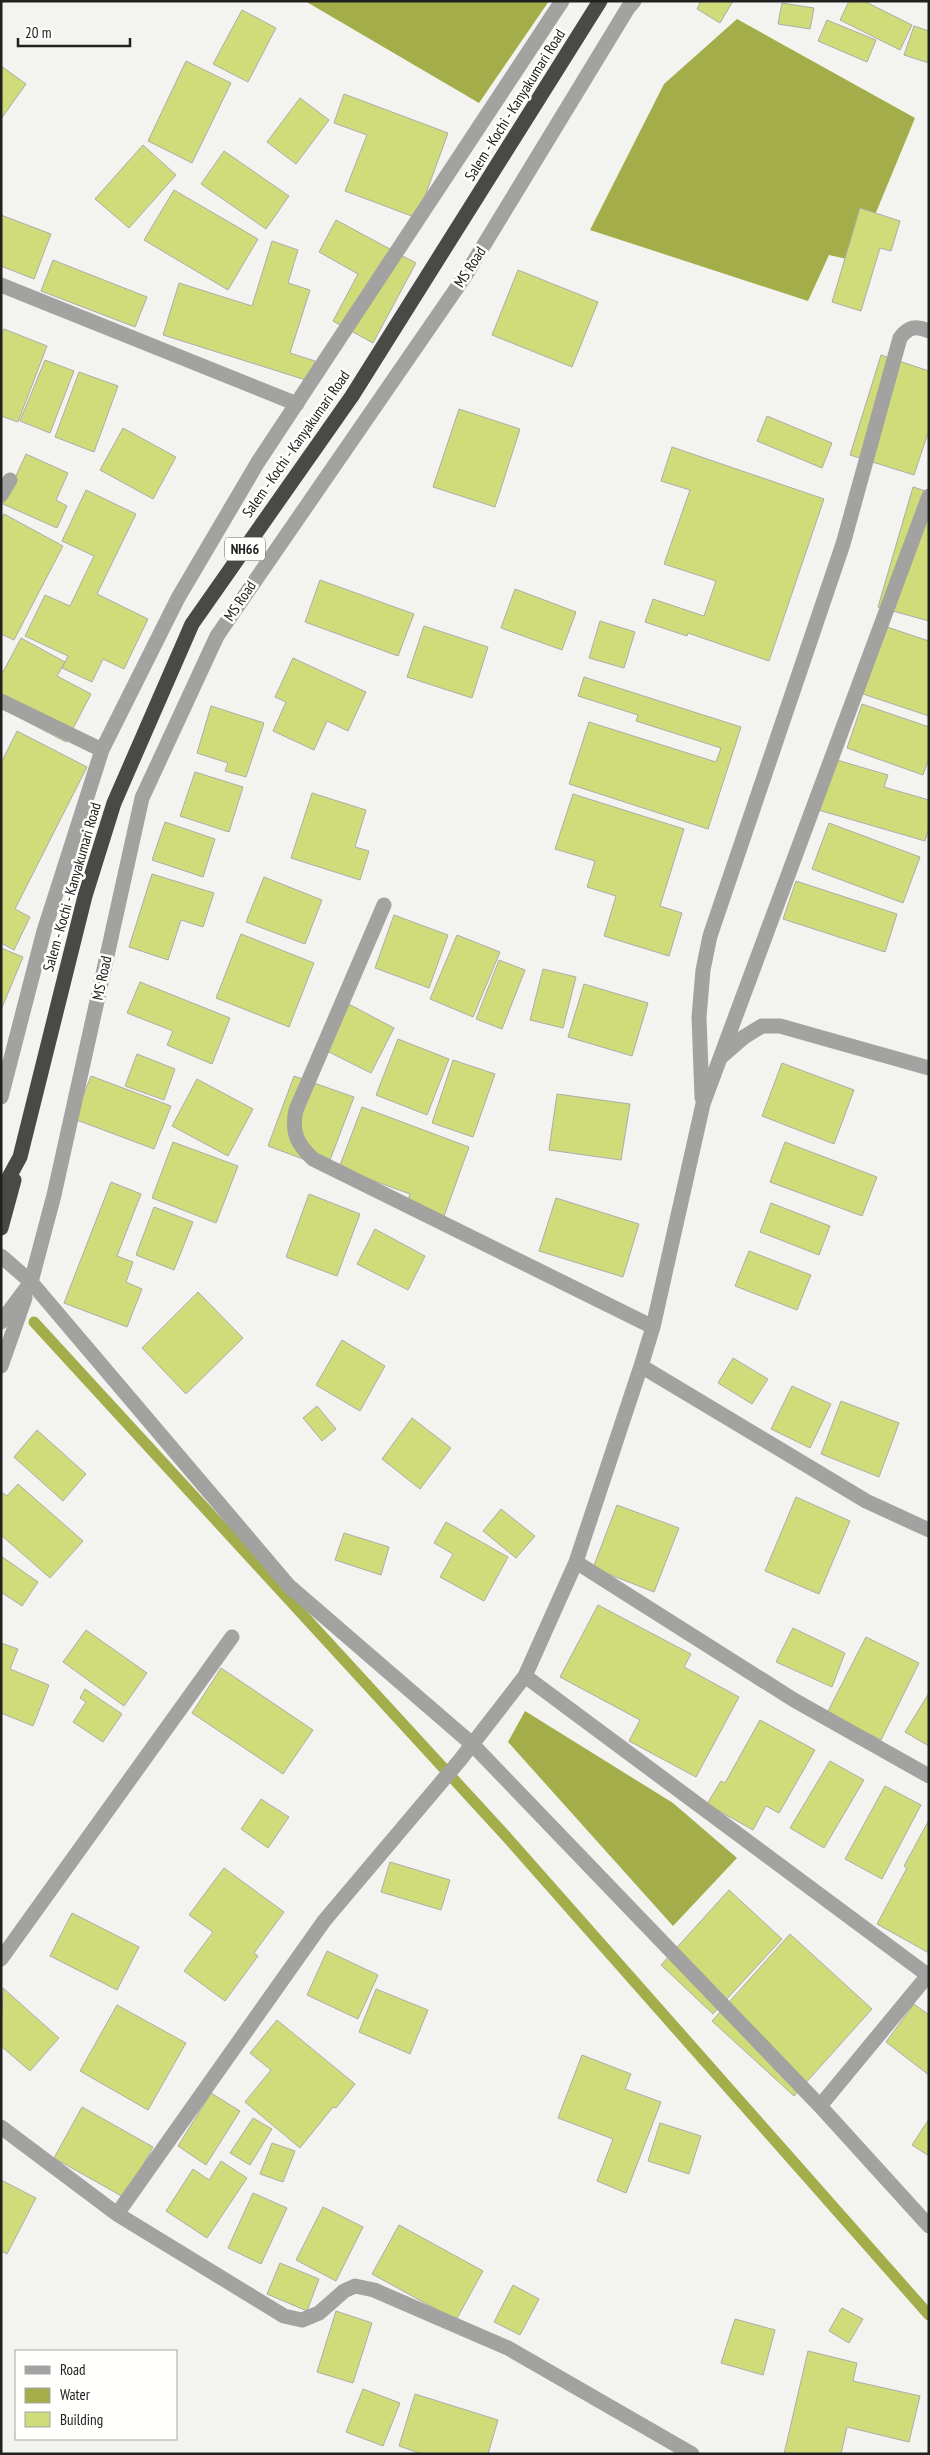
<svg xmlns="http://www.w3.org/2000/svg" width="930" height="2455" font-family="'PT Sans Narrow',sans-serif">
	<rect width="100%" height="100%" fill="#f3f3f0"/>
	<path fill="#a3ad4a" d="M305,1H549L479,103Z
		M737,19L915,118L856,261L829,255L808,301L590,230L664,84Z
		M525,1711L673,1803L737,1858L673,1926L508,1742Z"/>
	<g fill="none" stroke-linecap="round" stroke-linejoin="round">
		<path stroke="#a3ad4a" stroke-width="11" d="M34,1322L504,1834L929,2315"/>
	</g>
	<path fill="#d0db79" stroke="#acadaa" d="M701,1H733L720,23L697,9Z
		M849,1H864L912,25L900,50L840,20Z
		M782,3L814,8L810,29L778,24Z
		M242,10L276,28L248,82L213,64Z
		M827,20L876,40L867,62L818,41Z
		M914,26L929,31V63L904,55Z
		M186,61L231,83L192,163L148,141Z
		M1,66L26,84L1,119Z
		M344,94L448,133L417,218L345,191L367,135L334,123Z
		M300,98L329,120L296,164L267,142Z
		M143,145L176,175L129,228L95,199Z
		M224,151L289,196L266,229L201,184Z
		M174,190L258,239L228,290L144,240Z
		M860,208L900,221L891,251L880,248L861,311L832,302Z
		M1,215L51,234L34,279L1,266Z
		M336,220L416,263L373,343L333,321L358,274L319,252Z
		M272,241L298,250L288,283L310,290L290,353L315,361L309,381L163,335L179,283L252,306Z
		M53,260L147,297L135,327L41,291Z
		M518,270L598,302L572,367L492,335Z
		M4,329L47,346L18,422L1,416V336Z
		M881,355L929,371V430L914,475L850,455Z
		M45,360L74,371L50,433L20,421Z
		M79,372L118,386L94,452L55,437Z
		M459,409L520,429L495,507L433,487Z
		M767,416L832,443L822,468L757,441Z
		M123,428L176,457L153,499L100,470Z
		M672,447L824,499L769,661L688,633L687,636L645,622L653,599L704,616L716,581L664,564L690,490L661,481Z
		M26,454L68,473L56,500L67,506L57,528L3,504Z
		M913,487L929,492V621L878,607Z
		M86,490L136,514L97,594L148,619L124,669L103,659L92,682L62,668L68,656L25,636L45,595L70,606L94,556L62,541Z
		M4,514L63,546L14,640L1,634V520Z
		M320,580L414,614L398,656L305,622Z
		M515,589L576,612L562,650L501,628Z
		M600,621L635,632L624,668L589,658Z
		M424,626L488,647L472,698L407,677Z
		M884,626L929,641V716L863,694Z
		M21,638L65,662L57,676L91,694L66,742L1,708V671L3,672Z
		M293,658L366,692L348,731L327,721L314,750L273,731L286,702L275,697Z
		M584,677L741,727L708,829L569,784L589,722L716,762L721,748L636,721L638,715L578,696Z
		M862,704L929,727V758L923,775L847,748Z
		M211,706L264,723L246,777L225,771L228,763L197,753Z
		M17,731L87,767L15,909L30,917L14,950L1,943V763Z
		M830,758L888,775L884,787L929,800V827L925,841L815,809Z
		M195,772L243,787L229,832L180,816Z
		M312,793L366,810L355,847L369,851L360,880L291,858Z
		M573,794L684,829L660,906L682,913L669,956L604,936L616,896L587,887L595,861L555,849Z
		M165,822L215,839L203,877L152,860Z
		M829,823L920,857L903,903L812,869Z
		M152,874L214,893L203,927L181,920L168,960L129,947Z
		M264,877L322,900L305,944L246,922Z
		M796,881L897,914L885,952L783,919Z
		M394,915L448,935L429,988L375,968Z
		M241,934L314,963L289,1027L216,998Z
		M457,935L500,952L473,1017L430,999Z
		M1,948L23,957L1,1010Z
		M499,960L525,970L502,1029L476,1019Z
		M543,969L576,977L563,1028L530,1020Z
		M140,982L230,1018L212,1064L167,1045L173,1031L127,1013Z
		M584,984L648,1003L632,1056L568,1037Z
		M343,1001L394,1028L371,1073L319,1047Z
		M398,1039L449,1059L427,1115L376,1095Z
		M137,1054L175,1069L164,1100L125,1086Z
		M453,1060L495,1074L473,1137L432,1123Z
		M782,1063L854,1090L834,1144L762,1116Z
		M91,1076L171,1106L154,1149L74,1119Z
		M294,1076L354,1097L327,1168L268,1146Z
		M197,1079L253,1109L228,1156L172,1126Z
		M557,1094L630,1104L621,1160L549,1150Z
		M362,1107L469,1147L443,1219L406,1205L410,1194L339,1168Z
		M173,1142L238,1166L216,1223L152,1198Z
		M785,1142L877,1177L862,1216L770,1182Z
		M111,1182L141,1194L117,1256L133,1262L126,1282L142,1289L127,1327L64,1303Z
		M309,1194L360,1214L337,1276L286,1257Z
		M556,1198L639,1224L623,1277L539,1251Z
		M771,1203L830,1226L819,1255L760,1232Z
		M154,1207L193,1222L174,1270L136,1255Z
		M375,1229L425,1256L408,1290L357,1264Z
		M749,1251L811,1275L797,1310L735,1286Z
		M198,1292L243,1338L186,1394L142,1348Z
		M342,1340L385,1366L360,1411L316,1385Z
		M733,1358L768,1379L752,1404L718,1383Z
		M792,1386L831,1404L810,1448L771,1429Z
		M841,1401L899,1423L879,1477L821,1454Z
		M317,1406L336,1429L322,1441L303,1418Z
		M412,1418L451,1448L420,1489L382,1459Z
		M37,1430L86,1474L63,1501L14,1457Z
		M18,1484L83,1541L50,1578L1,1535V1492L7,1496Z
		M796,1497L850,1521L819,1594L765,1571Z
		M617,1505L679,1528L654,1592L593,1568Z
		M501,1509L535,1536L516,1558L483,1531Z
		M446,1522L508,1557L484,1601L440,1577L453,1554L434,1543Z
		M344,1533L389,1547L381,1575L335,1560Z
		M1,1556L38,1582L22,1606L1,1592Z
		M598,1605L691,1654L684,1667L739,1697L696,1777L629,1741L640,1720L560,1677Z
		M793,1628L845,1653L832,1687L776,1662Z
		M86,1630L147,1673L124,1706L63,1662Z
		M866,1637L919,1663L881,1740L827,1713Z
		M1,1643L18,1649L10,1669L49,1685L33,1726L1,1713Z
		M221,1668L313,1730L283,1774L192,1713Z
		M85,1689L122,1714L103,1742L73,1722L86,1702L80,1698Z
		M929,1693V1746L905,1732Z
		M760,1720L815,1750L779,1813L766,1806L753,1830L707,1804L721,1781L725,1783Z
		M830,1761L864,1780L824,1848L790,1828Z
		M885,1786L921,1805L882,1879L845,1859Z
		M261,1799L289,1817L268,1848L241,1829Z
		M929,1820V1953L877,1924L907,1868L904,1866Z
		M390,1862L450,1880L441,1910L381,1892Z
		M224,1868L284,1912L254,1953L258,1956L225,2001L184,1971L213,1932L189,1915Z
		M729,1890L782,1939L713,2014L661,1965Z
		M72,1913L139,1947L117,1990L50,1956Z
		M790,1934L872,2009L794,2096L712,2021Z
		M327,1951L378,1975L358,2019L307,1995Z
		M3,1988L59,2038L30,2071L1,2046Z
		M376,1989L428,2010L410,2054L359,2032Z
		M914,2004L929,2015V2075L886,2042Z
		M117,2005L186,2043L148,2110L80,2071Z
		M277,2020L355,2084L336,2108L333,2107L300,2148L245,2102L271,2070L250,2053Z
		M582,2055L631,2074L625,2089L661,2102L626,2193L597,2181L613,2139L558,2118Z
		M211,2093L240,2111L206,2165L178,2146Z
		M82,2107L153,2147L125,2198L54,2158Z
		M253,2118L272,2129L250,2165L230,2153Z
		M929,2119V2156L912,2145Z
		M660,2123L701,2136L689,2174L648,2161Z
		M272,2143L295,2151L283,2182L260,2174Z
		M221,2161L247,2178L207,2238L166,2211L193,2169L209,2180Z
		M1,2180L36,2198L7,2254L1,2251Z
		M253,2193L287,2208L261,2264L228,2248Z
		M323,2207L363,2227L336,2281L296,2260Z
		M399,2225L483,2271L456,2320L372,2274Z
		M280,2263L319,2279L307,2311L267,2294Z
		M513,2285L539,2299L520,2335L494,2322Z
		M842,2308L863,2319L849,2343L829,2331Z
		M336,2311L372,2323L353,2383L317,2372Z
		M735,2319L775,2330L763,2375L721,2363Z
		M808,2351L857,2363L853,2381L920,2396L909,2442L847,2427L841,2454H784Z
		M363,2389L400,2403L383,2446L346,2432Z
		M415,2394L498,2420L488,2454H422L399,2446Z"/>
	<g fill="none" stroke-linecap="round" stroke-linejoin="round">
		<path stroke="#a2a2a1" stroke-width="15" d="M1,285L297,404
			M1,495L10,480
			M1,701L102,750
			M384,905L296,1110C291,1132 297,1144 313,1159L653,1327
			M721,1057L744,1037L762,1026H780L929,1068
			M1,1097L44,931L102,750L178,598L258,462L562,1
			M702,1098L699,1017L703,970L710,936L843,544L900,338C908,327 916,325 929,331
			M1,1256L31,1282L289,1586L472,1744L820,2106L929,2226
			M1,1322L31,1282L54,1195L142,798L217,636L465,276L628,8L634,1
			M1,1366L25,1298
			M641,1366L866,1501L929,1530
			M576,1562L794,1700L929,1776
			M525,1676L929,1976
			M1,1959L232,1637
			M820,2106L929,1974
			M1,2127L117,2214L284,2316L302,2320L319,2313L344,2291L355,2286L374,2290L508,2348L692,2454
			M117,2214L324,1921L460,1760L525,1676L576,1562L641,1366L653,1327L703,1104L929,496"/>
		<path stroke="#494a47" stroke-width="15" d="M1,1192L20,1157L85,896L114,803L192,624L352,396L600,1
			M1,1228L14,1180"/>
	</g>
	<g text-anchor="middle" stroke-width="5" stroke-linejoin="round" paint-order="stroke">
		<rect fill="#fffffe" stroke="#646463" stroke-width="1" x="225" y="537.5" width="40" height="23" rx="4"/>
		<g font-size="14" font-weight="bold" fill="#212120">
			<text x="245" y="554">NH66</text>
		</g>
		<g font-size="15" fill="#212120" stroke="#fffffe">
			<text transform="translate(515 105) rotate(-58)" y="5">Salem - Kochi - Kanyakumari Road</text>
			<text transform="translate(470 267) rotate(-57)" y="5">MS Road</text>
			<text transform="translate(296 444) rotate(-55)" y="5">Salem - Kochi - Kanyakumari Road</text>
			<text transform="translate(240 601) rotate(-56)" y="5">MS Road</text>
			<text transform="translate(72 887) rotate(-74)" y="5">Salem - Kochi - Kanyakumari Road</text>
			<text transform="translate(102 978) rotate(-78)" y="5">MS Road</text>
		</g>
	</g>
	<rect width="930" height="2455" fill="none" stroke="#212120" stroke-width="5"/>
	<rect x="15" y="2350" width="162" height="90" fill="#fffffe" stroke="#a6a6a5"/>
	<rect x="25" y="2366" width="25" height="8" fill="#a2a2a1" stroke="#a6a6a5"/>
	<text x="60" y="2375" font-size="15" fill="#212120">Road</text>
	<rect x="25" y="2388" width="25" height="15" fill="#a3ad4a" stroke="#a6a6a5"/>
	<text x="60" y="2400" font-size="15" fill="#212120">Water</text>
	<rect x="25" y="2412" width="25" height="15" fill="#d0db79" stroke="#a6a6a5"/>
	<text x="60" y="2425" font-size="15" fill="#212120">Building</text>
	<path d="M18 38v8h112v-8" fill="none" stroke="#212120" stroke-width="2.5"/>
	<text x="25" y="38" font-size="15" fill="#212120" stroke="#fffffe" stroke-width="4" paint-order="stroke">20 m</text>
</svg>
